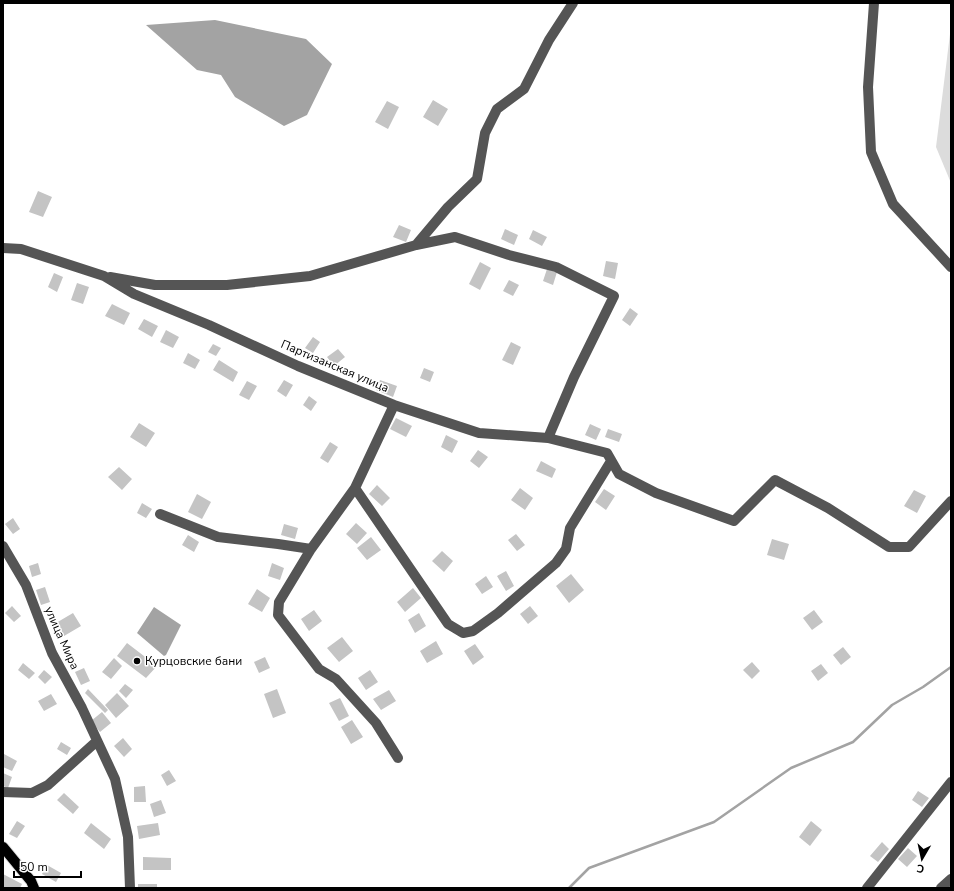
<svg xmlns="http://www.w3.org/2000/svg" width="954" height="891" font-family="'Nunito Sans',sans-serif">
	<rect width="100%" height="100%" fill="#fff"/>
	<path fill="#dcdcdc" d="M951,26V183L936,147Z"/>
	<path fill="#a3a3a3" d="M215,20L306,39L332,64L307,115L284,126L235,97L221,75L197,70L146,25Z
		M154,607L181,625L166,655L164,656L137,633Z"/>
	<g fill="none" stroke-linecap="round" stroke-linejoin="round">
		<path stroke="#a3a3a3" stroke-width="2.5" d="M569,888L589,868L714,822L791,768L853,742L892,705L923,687L951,667"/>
	</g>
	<path fill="#c4c4c4" d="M433,100L448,109L438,126L423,117Z
		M387,101L399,107L388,129L375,122Z
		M38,191L52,197L43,217L29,212Z
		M399,225L411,230L406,242L393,237Z
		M505,229L518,235L514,245L501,239Z
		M533,230L547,237L542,246L529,239Z
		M606,261L618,263L615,279L603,276Z
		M480,262L491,268L480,290L469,284Z
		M547,269L557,272L553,285L543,281Z
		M54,273L63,277L57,292L48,287Z
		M509,280L519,285L513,296L503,291Z
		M77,283L89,287L83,304L71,300Z
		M112,304L130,313L124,325L105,316Z
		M630,308L638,314L630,326L622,320Z
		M144,319L158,326L152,337L138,329Z
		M166,330L179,337L173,348L160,342Z
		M313,337L320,342L313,353L305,348Z
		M511,342L521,347L513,365L502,360Z
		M213,344L221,348L216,356L208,352Z
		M338,349L345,357L334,366L327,357Z
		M188,353L200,360L195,369L183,363Z
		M219,360L238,372L233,382L213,370Z
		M424,368L434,372L430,382L420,378Z
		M284,380L293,385L286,397L277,391Z
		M380,380L397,386L393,397L376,390Z
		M247,381L257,386L249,400L239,395Z
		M309,396L317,402L311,411L303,405Z
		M396,418L412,426L406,437L390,429Z
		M139,423L155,433L146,447L130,437Z
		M590,424L601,429L596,440L585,435Z
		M608,429L622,434L619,442L605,437Z
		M446,435L458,441L452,453L441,447Z
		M330,442L338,447L328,463L320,458Z
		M478,450L488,457L479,468L470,461Z
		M541,461L556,469L552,478L536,471Z
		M119,467L132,479L122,490L108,477Z
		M377,485L390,498L382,506L369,494Z
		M520,488L533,498L525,510L511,500Z
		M604,489L615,496L606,510L595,502Z
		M914,490L926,496L917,513L904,506Z
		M197,494L211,502L202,519L188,512Z
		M142,503L152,509L146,518L137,513Z
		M13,518L20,529L13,534L5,524Z
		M356,523L367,533L357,544L346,534Z
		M284,524L298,528L295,539L281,535Z
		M516,534L525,545L517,551L508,540Z
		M188,535L199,542L194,552L182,545Z
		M371,537L381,550L367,560L357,548Z
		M772,539L789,544L784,560L767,555Z
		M442,551L453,561L444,572L432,561Z
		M38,563L41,574L32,577L29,566Z
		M272,563L284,568L280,580L268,576Z
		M506,571L514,586L506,591L497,576Z
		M571,574L584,590L569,603L556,586Z
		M486,576L493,587L482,594L475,584Z
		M45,587L50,602L41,605L36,590Z
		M413,588L421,598L405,612L397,602Z
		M257,589L270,598L262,612L248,604Z
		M12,606L21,616L14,622L5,613Z
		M530,606L538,616L528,624L520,614Z
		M314,610L322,621L309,631L301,619Z
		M814,610L823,622L812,630L803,618Z
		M73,613L81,626L64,636L56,623Z
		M419,613L426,626L415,633L408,620Z
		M342,637L353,651L339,662L327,648Z
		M436,641L443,654L427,663L420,651Z
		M127,643L157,666L146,678L117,656Z
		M475,644L484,657L473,665L464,651Z
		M843,647L851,657L841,665L833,655Z
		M265,657L270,668L259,673L254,662Z
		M114,658L122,666L111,679L102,672Z
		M752,662L760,671L752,679L743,670Z
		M23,663L35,673L29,679L18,670Z
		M821,664L828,673L818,681L811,671Z
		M84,668L90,681L81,685L75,672Z
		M44,670L52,677L45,684L38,677Z
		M370,670L378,682L366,690L358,678Z
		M125,684L133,690L126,698L119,691Z
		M88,689L108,710L105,713L85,693Z
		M277,689L286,713L273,718L264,694Z
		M389,690L396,701L381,710L373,699Z
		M117,693L129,706L116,718L105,705Z
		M51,694L57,704L44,711L38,701Z
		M340,698L349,716L339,721L329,703Z
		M102,712L111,723L100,732L91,721Z
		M352,720L363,737L351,744L341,727Z
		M123,738L132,749L124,757L114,746Z
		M61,742L71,748L67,755L57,749Z
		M4,754L17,761L12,771L3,767Z
		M169,770L176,781L167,786L161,775Z
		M3,773L12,777L8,788L3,786Z
		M145,786L146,802H134V787Z
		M918,791L929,798L922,807L912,800Z
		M64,793L79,807L73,814L57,800Z
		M161,800L166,813L154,817L150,804Z
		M17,821L25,826L17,838L9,834Z
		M811,821L822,830L810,846L799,837Z
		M91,823L111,839L104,849L84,833Z
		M158,823L160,835L139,839L137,826Z
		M882,842L889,849L878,862L870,856Z
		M908,848L917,856L907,867L898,859Z
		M143,857L171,858V870H143Z
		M47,865L61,873L56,882L42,874Z
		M3,874L22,884L20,888H3Z
		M138,884H157V888H138Z"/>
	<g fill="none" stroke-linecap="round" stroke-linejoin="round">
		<g stroke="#dbdbdb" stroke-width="12">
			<path id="major" d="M3,847L31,881L34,888"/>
		</g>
		<path stroke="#555" stroke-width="10" d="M874,3L868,87L871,152L893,204L951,267
			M416,245L448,207L477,179L485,133L497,109L524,89L549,40L573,3
			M3,248L21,249L104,276L134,294L209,325L298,366L394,405L479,433L548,438L607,453L619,474L656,493L734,521L775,480L828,508L889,547H909L951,501
			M110,277L155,285H227L310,276L416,245L455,237L509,255L556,267L614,296L574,377L548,438
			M394,405L355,488L311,549L279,602L278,615L319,669L336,679L376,723L398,758
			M355,488L448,624L463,633L473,631L498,613L556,563L566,549L570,528L611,461
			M160,514L218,537L278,544L311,549
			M3,546L26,585L52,653L82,708L115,779L128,837L130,888
			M3,792L32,793L48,785L97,741
			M867,888L951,782
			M941,888L951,879"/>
		<use href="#major" stroke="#000" stroke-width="10"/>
	</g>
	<circle fill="#000" stroke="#fff" stroke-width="1.5" cx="137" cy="661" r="4"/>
	<g text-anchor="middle" stroke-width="3" stroke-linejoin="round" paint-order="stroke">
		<g font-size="12" fill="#000" stroke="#fff">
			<text transform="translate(335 366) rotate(23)" y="4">Партизанская улица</text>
			<text transform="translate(62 638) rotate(66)" y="4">улица Мира</text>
		</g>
		<g font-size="12" fill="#000" stroke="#fff" text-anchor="start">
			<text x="145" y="665">Курцовские бани</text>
		</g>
	</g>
	<rect width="954" height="891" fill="none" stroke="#000000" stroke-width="8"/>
	<g transform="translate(922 859) rotate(189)" stroke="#ffffff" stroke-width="3" paint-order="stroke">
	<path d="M0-3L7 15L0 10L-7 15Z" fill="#000000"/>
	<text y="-6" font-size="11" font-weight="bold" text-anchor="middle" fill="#000000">С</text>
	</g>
	<path d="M14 871v6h67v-6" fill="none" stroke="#000000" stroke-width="2"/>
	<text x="20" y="871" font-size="12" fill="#000000" stroke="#ffffff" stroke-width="3" paint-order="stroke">50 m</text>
</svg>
